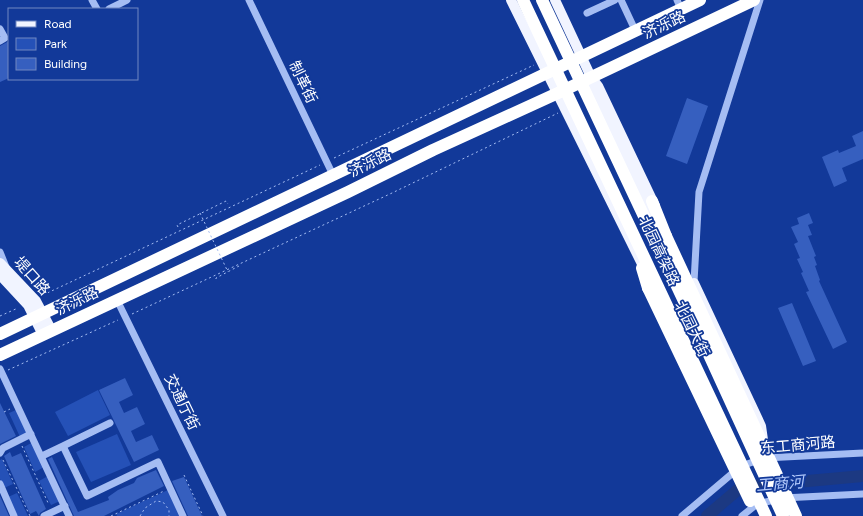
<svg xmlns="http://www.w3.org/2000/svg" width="863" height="516" font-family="Figtree,'Noto Sans SC',sans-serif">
	<rect width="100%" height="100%" fill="#123999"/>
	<path fill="#2551b7" d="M98,390L110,415L68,436L55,412Z
		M16,410L27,433L20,437L9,413Z
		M117,434L131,465L91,482L76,452Z
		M33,442L44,467L35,472L24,447Z
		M2,459L13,484L4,488L0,479V460Z
		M48,476L60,501L51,505L39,481Z
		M168,490L180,516H117L116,514Z
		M17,493L28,516H17L8,497Z"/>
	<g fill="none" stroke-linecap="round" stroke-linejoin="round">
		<path stroke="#1c3982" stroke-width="12" d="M707,516L741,487L863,476"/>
	</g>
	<path fill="#365fbf" d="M9,41V78L0,82V46Z
		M687,98L708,106L687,164L666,156Z
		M863,131V159L842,168L847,181L834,187L822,157L838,150L839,153L856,146L852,136Z
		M809,213L813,223L808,225L812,235L808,236L816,256L814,257L817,265L815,266L820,280L819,281L847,342L833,349L806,292L809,291L801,273L803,272L797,259L800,258L794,244L798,242L791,227L799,224L797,218Z
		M792,303L816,361L803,366L778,308Z
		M125,378L133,395L119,402L124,413L137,407L145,424L131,431L136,442L152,435L159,450L134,462L99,390Z
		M0,403L16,436L0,444Z
		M10,452L12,457L21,453L46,509L40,513L39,516L36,511L30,514L4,456Z
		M52,457L78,512L109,500L108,497L118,490L134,483L137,478L156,470L164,486L104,516H74L48,459Z
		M184,477L202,516H188L172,481Z
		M0,496L9,516H0Z"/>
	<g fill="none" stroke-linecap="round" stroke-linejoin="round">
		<path stroke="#a5bdf3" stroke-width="1" stroke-dasharray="2 3" stroke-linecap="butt" d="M334,158L534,65
			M178,227L177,225L226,201L228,204
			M216,279V278L239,266L240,268
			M43,295L320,165
			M132,314L392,193L558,113
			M0,316L18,308
			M8,370L118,320
			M4,412L10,409
			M22,446L49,505
			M3,460L30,516
			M184,475L203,516
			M111,516L164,491
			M140,516L145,508L156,501L163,502L169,510V516"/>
		<path stroke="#a5bdf3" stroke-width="7" d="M92,0L97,9
			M249,0L333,175
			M621,0L636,32
			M677,0L681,9
			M109,9L127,0
			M587,13L615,0
			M0,29L5,38L0,41
			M0,252L6,267
			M694,282L699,192L760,0
			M117,300L223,516
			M0,369L69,516
			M63,446L110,423
			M0,453L3,448L31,434
			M42,456L63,446L87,496L158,462L183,516
			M0,484L14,516
			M44,516L65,506
			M682,516L741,466L765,458L863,453
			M742,516L757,504L783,498L863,494"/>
		<path stroke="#f1f4ff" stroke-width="10" d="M511,0L647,274
			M555,0L591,77L598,86L655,206
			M591,77L590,88L657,227
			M0,263L36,301L52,331
			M0,275L28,305L43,335
			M694,283L761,426L763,440"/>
		<path stroke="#fff" stroke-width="12" d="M652,201L666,236
			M642,268L648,288
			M0,334L700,0
			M0,355L348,192L433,150L558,93L754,0"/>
		<path stroke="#a5bdf3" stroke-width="1" stroke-dasharray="2 3" stroke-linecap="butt" d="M200,213L228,272"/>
		<path stroke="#fff" stroke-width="12" d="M523,0L766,516
			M542,0L699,333L783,516
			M666,236L796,516
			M648,288L750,501"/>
	</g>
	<g text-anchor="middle" stroke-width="3.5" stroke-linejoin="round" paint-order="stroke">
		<g font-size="15" fill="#fff" stroke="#123999">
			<text transform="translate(664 25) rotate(-25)" y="5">济泺路</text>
			<text transform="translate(303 82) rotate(64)" y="5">制革街</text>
			<text transform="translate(370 163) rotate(-26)" y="5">济泺路</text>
			<text transform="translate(659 251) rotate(65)" y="5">北园高架路</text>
			<text transform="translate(32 276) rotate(48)" y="5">堤口路</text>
			<text transform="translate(77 301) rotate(-26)" y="5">济泺路</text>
			<text transform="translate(692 329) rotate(64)" y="5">北园大街</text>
			<text transform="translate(182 402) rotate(64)" y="5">交通厅街</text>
			<text transform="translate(798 445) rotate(-5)" y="5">东工商河路</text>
		</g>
		<g font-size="16" font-style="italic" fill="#b1c8fa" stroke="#123999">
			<text transform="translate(780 483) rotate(-5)" y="6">工商河</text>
		</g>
	</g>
	<rect x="8" y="8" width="130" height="72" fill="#123999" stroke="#7188c2"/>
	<rect x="16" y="21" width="20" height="6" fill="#f1f4ff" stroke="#7188c2"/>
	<text x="44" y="28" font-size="12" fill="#ffffff">Road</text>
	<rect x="16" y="38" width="20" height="12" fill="#2551b7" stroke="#7188c2"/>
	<text x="44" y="48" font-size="12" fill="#ffffff">Park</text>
	<rect x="16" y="58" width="20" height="12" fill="#365fbf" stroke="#7188c2"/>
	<text x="44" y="68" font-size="12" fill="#ffffff">Building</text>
</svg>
